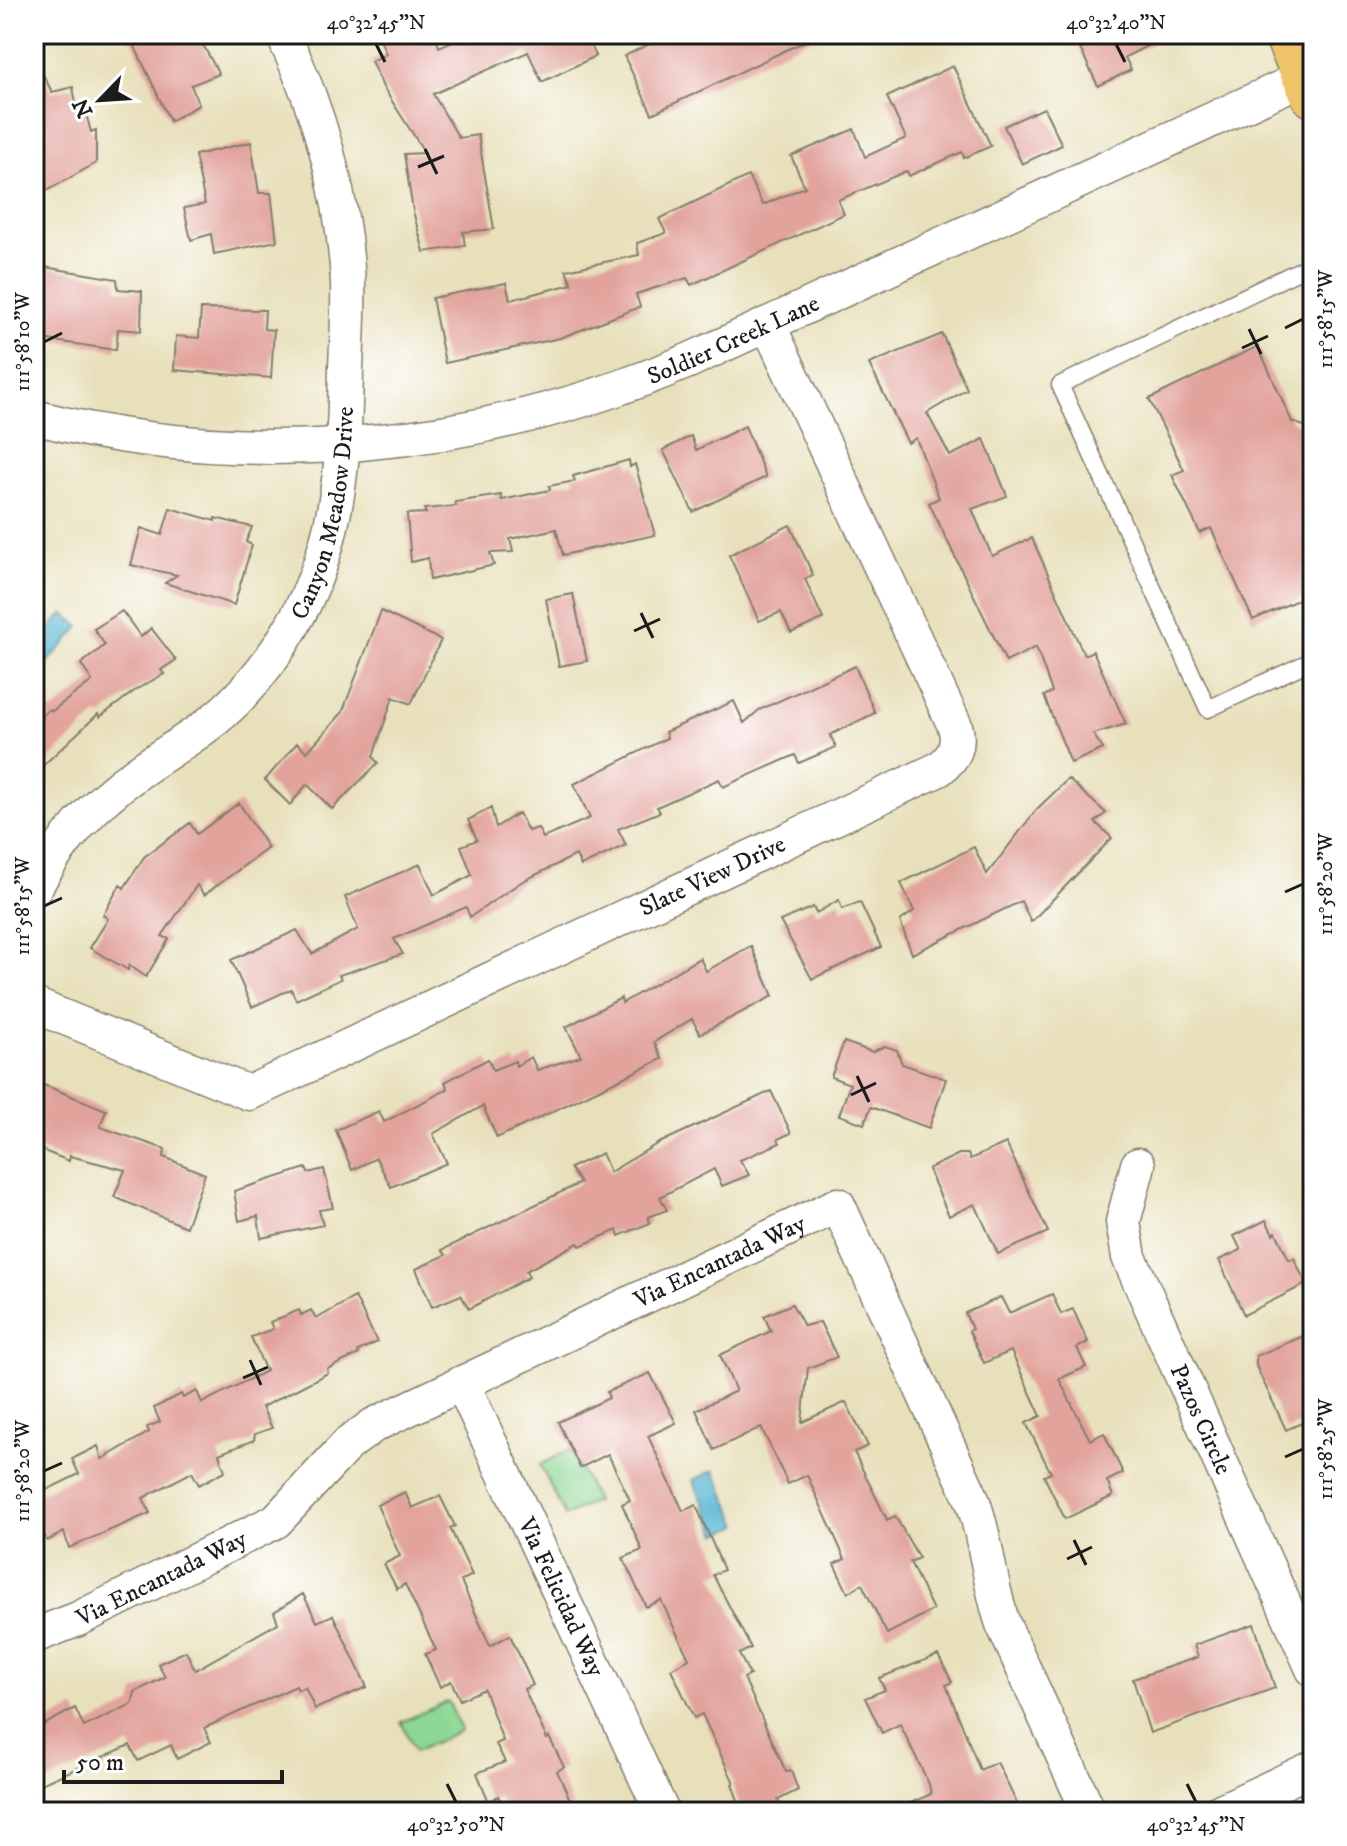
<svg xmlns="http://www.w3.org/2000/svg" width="1347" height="1846" font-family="'IM FELL DW Pica',serif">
	<rect width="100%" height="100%" fill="#fff"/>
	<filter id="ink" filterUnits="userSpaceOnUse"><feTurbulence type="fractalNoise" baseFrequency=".0125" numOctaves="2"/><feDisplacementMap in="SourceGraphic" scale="16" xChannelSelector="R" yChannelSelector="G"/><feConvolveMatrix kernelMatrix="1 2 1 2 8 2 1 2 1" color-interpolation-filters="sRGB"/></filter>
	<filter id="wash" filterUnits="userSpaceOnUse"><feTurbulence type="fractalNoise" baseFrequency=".006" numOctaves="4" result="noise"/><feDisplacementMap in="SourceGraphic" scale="32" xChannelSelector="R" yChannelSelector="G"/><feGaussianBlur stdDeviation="1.8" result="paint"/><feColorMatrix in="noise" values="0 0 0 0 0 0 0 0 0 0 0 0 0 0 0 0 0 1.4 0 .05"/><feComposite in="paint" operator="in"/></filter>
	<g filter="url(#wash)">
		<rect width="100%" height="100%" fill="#e8e0bb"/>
		<path fill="#8cd793" stroke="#547a58" stroke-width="2" d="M571,1449L596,1501L565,1516L540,1465Z
			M448,1701L461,1730L415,1752L401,1722Z"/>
		<path fill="#52b5d1" stroke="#376876" stroke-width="2" d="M64,613L80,627L40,671L34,666V646Z
			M714,1470L739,1525L718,1534L693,1480Z"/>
		<g id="blocks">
			<path fill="#e2a39c" d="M129,34H197L219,74L191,85L199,105L170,121Z
				M378,34H435L439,47L469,34H586L596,56L542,82L528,52L433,94L459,138L478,135L494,229L463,232L465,246L424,252L413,211L404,154L425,153L383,87L371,61L386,54Z
				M671,34H820L652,114L624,56Z
				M1073,34H1171L1125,57L1131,70L1098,86Z
				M34,57L52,92L73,87L77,109L84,106L91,132L96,130V163L34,198Z
				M953,66L991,146L964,158L962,152L909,176L907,171L838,200L844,214L691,285L687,278L636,294L640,307L560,338L445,363L432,298L506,283L510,300L572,284L566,270L639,255L637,243L666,233L659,219L748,176L763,205L805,187L791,156L854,129L865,157L906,138L887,97Z
				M1044,108L1062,145L1022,164L1004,126Z
				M251,142L259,193H271L277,241L214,254L211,234L191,240L184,208L205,204L195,155Z
				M38,266L117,279L118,289L142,291L141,331L118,329L116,350L34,338V289Z
				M201,309L265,310L264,329L274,330L271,378L174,370L176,336L199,338Z
				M942,334L967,389L927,413L950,456L984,439L1007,496L972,509L992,556L1032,538L1084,655L1093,651L1126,724L1093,734L1103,749L1071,763L1044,696L1052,692L1036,647L1006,662L929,503L939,498L916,438L908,443L869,364Z
				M1258,346L1292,422L1307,427L1313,438V593L1253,620L1211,528L1200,533L1172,475L1184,470L1149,399Z
				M745,426L766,477L693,512L663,450L691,436L696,450Z
				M629,460L630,467L635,464L655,535L563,555L556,529L510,539L513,552L490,553L494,565L430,580L428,558L411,562L407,514L426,513L424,509L456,506L455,502L501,495L502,500L550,490L549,486L575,481L573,476Z
				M170,508L215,521V518L252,527L246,542L252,545L234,605L165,583L177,575L131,565L141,528L162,535Z
				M790,525L813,575L805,579L823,619L791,633L781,612L759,621L729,555Z
				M573,594L587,661L559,666L546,599Z
				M122,611L141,637L151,628L176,660L161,670L164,674L137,689L100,717L98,714L34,774V724L49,709L52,711L92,681L81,664L105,645L94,629Z
				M381,611L441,640L411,704L393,697L373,757L378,763L332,809L307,784L290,805L265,780L297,743L307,752L342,713Z
				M855,666L875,713L830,735L836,747L799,763L795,755L723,787L719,779L657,807L660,812L618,829L626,845L581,866L576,855L521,882L470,917L466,907L394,939L403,954L339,975L341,979L296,1000L291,989L252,1007L231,960L297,930L312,954L358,929L345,897L420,864L434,895L472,875L461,846L477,840L468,820L491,808L496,827L519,813L528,831L538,828L543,838L590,818L574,784L667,738L665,732L734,701L744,723L759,710Z
				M1068,779L1106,813L1095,822L1112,838L1031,922L1021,901L912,954L900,921L914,911L901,883L974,847L987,874L1037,809Z
				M239,803L268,848L204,895L197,885L162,936L169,939L146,977L129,965L128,970L90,948L108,919L103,915L120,885L124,888L144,857L190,823L197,834Z
				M839,900L842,909L860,902L881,947L812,979L780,921L813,907L816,913Z
				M751,946L773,996L700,1034L692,1019L654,1042L662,1059L497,1138L483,1106L433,1134L447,1163L391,1187L376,1158L352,1170L336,1130L379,1111L384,1122L448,1089L445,1082L488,1059L493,1070L515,1061L516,1066L531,1057L537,1070L581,1056L566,1027L621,998L622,1003L700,958L706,971Z
				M844,1042L872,1052L885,1046L897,1050L902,1064L946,1079L929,1128L871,1107L864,1124L839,1115L850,1084L831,1077Z
				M34,1081L106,1110L100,1127L165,1149L164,1157L205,1174L186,1227L114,1197L125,1170L70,1156L69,1161L34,1147Z
				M771,1091L791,1133L778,1139L780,1143L740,1160L749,1175L722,1186L714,1169L660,1197L667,1210L648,1217L650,1223L619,1236L617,1230L580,1246L578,1243L526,1271L529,1277L469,1309L461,1295L432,1307L416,1269L446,1255L442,1250L580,1183L570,1168L602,1153L610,1172L657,1144Z
				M1006,1143L1048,1232L998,1254L975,1204L949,1216L928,1169L959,1154H968L970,1159Z
				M306,1168L308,1173L324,1169L333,1208L319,1210L323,1225L261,1238L258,1216L239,1221L234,1191Z
				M1266,1220L1273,1234L1276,1232L1289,1260L1294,1258L1306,1284L1244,1315L1219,1260L1241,1250L1234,1236Z
				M1052,1294L1061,1314L1073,1309L1088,1342L1077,1348L1086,1367L1059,1379L1090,1440L1104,1433L1123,1473L1107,1481L1113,1496L1065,1519L1044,1476L1051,1473L1026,1423L1041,1416L1011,1351L984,1363L969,1331L972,1329L965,1313L1001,1297L1009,1313Z
				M355,1297L377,1342L358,1351L359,1354L327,1369L328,1373L262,1407L272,1428L255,1434L254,1440L219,1454L225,1471L199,1485L192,1472L143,1498L150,1513L69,1548L64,1532L47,1541L34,1511V1496L79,1474L72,1459L98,1446L102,1459L149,1432L147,1427L160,1422L154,1408L181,1394L183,1398L197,1391L202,1403L266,1371L251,1337L273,1329L270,1322L299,1310L301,1315L311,1310L316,1319Z
				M792,1304L804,1326L820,1322L837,1357L808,1368L802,1422L846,1402L868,1446L854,1452L887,1520L895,1516L919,1558L910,1562L933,1610L887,1634L862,1584L848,1593L834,1564L845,1559L807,1475L788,1484L761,1427L714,1450L696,1410L736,1391L720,1355L771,1331L764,1316Z
				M1313,1332V1418L1286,1430L1256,1366V1356Z
				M650,1373L676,1423L648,1436L683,1511L696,1505L724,1570L713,1575L751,1648L739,1654L750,1675L744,1678L786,1772L791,1771L798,1790L778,1800L784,1812H742L732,1784L734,1783L702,1714L694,1718L671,1669L689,1659L661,1600L646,1607L623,1558L642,1550L622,1504L630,1500L608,1454L580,1468L558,1422L609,1398L607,1392Z
				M405,1492L412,1508L440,1496L455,1526L450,1528L472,1575L461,1581L490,1646L510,1635L533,1685L524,1689L547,1739L549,1737L564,1767L557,1771L573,1806L569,1807L571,1812H506L498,1796L489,1802L477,1773L505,1762L496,1744L503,1741L484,1689L460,1700L451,1681L440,1687L425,1654L436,1650L405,1584L397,1589L384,1564L400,1556L377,1505Z
				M303,1594L317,1622L333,1615L367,1687L315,1709L305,1687L298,1690L296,1686L204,1728L211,1742L177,1759L171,1745L138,1761L130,1745L34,1787V1730L75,1708L84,1727L132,1704L135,1692L165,1677L158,1664L186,1651L195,1670L278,1623L274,1612Z
				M1254,1624L1275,1688L1150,1733L1133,1679L1198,1657L1194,1645Z
				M938,1655L952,1682L946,1685L980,1770L997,1762L1021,1812H891L931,1794L929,1784L900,1724L882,1733L865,1698L885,1690L879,1678Z"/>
		</g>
	</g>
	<g filter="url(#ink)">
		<use href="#blocks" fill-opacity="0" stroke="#827e6c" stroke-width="2"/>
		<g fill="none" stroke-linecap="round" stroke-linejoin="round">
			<g stroke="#827e6c" stroke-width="19">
				<path id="service" d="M1313,264L1060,385L1208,709L1313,660"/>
			</g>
			<g stroke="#827e6c" stroke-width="37">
				<g id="minor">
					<path id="s1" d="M34,417C250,473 484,448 688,361L1305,77"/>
					<path id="s2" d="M34,889C59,843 94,803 137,773C172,748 209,729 239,697C331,600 344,497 346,368C347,340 349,312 348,284C344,196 320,113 283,34"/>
					<path id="s3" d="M34,1005L249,1093L939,769C955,757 960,745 955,726L768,324"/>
					<path id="s4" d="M1138,1165L1123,1222L1129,1257L1313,1669"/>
					<path id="s5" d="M462,1383L662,1812"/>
					<path id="s6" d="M34,1636L78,1619L276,1521L348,1444L374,1425L838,1205L972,1499C987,1540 989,1584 1003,1624L1089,1812"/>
					<path d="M1219,1812L1313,1768"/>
				</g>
			</g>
			<g stroke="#827e6c" stroke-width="47">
				<path id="primary" d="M1286,34L1313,95"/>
			</g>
			<use href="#service" stroke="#fff" stroke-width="16"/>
			<use href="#minor" stroke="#fff" stroke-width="34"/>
			<use href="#primary" stroke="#efc469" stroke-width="44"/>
		</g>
	</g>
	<path fill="none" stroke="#1c1c1c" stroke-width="3" d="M376,44L385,62M1116,44L1125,62M425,149L437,174M418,167L444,156M1285,328L1303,319M1249,329L1261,354M44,342L62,333M1242,348L1268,336M641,613L653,638M634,631L660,619M1285,892L1303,884M44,906L62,898M857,1076L869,1102M851,1095L876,1083M250,1360L261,1385M243,1378L268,1367M1285,1457L1303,1449M44,1471L62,1463M1074,1540L1086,1565M1067,1559L1092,1547M447,1784L456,1802M1187,1784L1196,1802"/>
	<g text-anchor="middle" stroke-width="8" stroke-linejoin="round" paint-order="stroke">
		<g font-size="24" fill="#1c1c1c" stroke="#fff">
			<text dy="8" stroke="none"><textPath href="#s1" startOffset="718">Soldier Creek Lane</textPath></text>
			<text dy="8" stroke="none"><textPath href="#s2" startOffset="492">Canyon Meadow Drive</textPath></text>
			<text dy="8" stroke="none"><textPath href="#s3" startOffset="744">Slate View Drive</textPath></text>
			<text dy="8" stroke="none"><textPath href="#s6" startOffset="788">Via Encantada Way</textPath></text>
			<text dy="8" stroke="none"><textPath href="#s4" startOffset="272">Pazos Circle</textPath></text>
			<text dy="8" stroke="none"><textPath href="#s6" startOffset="140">Via Encantada Way</textPath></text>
			<text dy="8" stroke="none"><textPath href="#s5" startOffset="236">Via Felicidad Way</textPath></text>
		</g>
	</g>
	<rect width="1347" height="1846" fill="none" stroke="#fff" stroke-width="88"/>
	<g transform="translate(100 100) rotate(245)" stroke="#ffffff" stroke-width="6" paint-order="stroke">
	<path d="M0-6L14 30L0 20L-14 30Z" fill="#1c1c1c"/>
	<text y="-12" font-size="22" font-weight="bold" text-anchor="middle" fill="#1c1c1c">N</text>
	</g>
	<path d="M64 1770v12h218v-12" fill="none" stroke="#1c1c1c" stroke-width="4"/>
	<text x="76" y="1770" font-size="24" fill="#1c1c1c" stroke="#ffffff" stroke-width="6" paint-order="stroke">50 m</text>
	<rect x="44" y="44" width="1259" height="1758" fill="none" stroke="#1c1c1c" stroke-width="3"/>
	<g font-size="20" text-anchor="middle" fill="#1c1c1c">
		<text x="376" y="29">40°32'45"N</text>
		<text x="1116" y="29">40°32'40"N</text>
		<text transform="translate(1325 319) rotate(-90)" y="7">111°58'15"W</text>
		<text transform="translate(22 342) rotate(-90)" y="7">111°58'10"W</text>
		<text transform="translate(1325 884) rotate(-90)" y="7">111°58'20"W</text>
		<text transform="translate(22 906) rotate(-90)" y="7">111°58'15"W</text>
		<text transform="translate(1325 1449) rotate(-90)" y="7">111°58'25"W</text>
		<text transform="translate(22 1471) rotate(-90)" y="7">111°58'20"W</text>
		<text x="456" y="1831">40°32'50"N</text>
		<text x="1196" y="1831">40°32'45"N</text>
	</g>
</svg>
